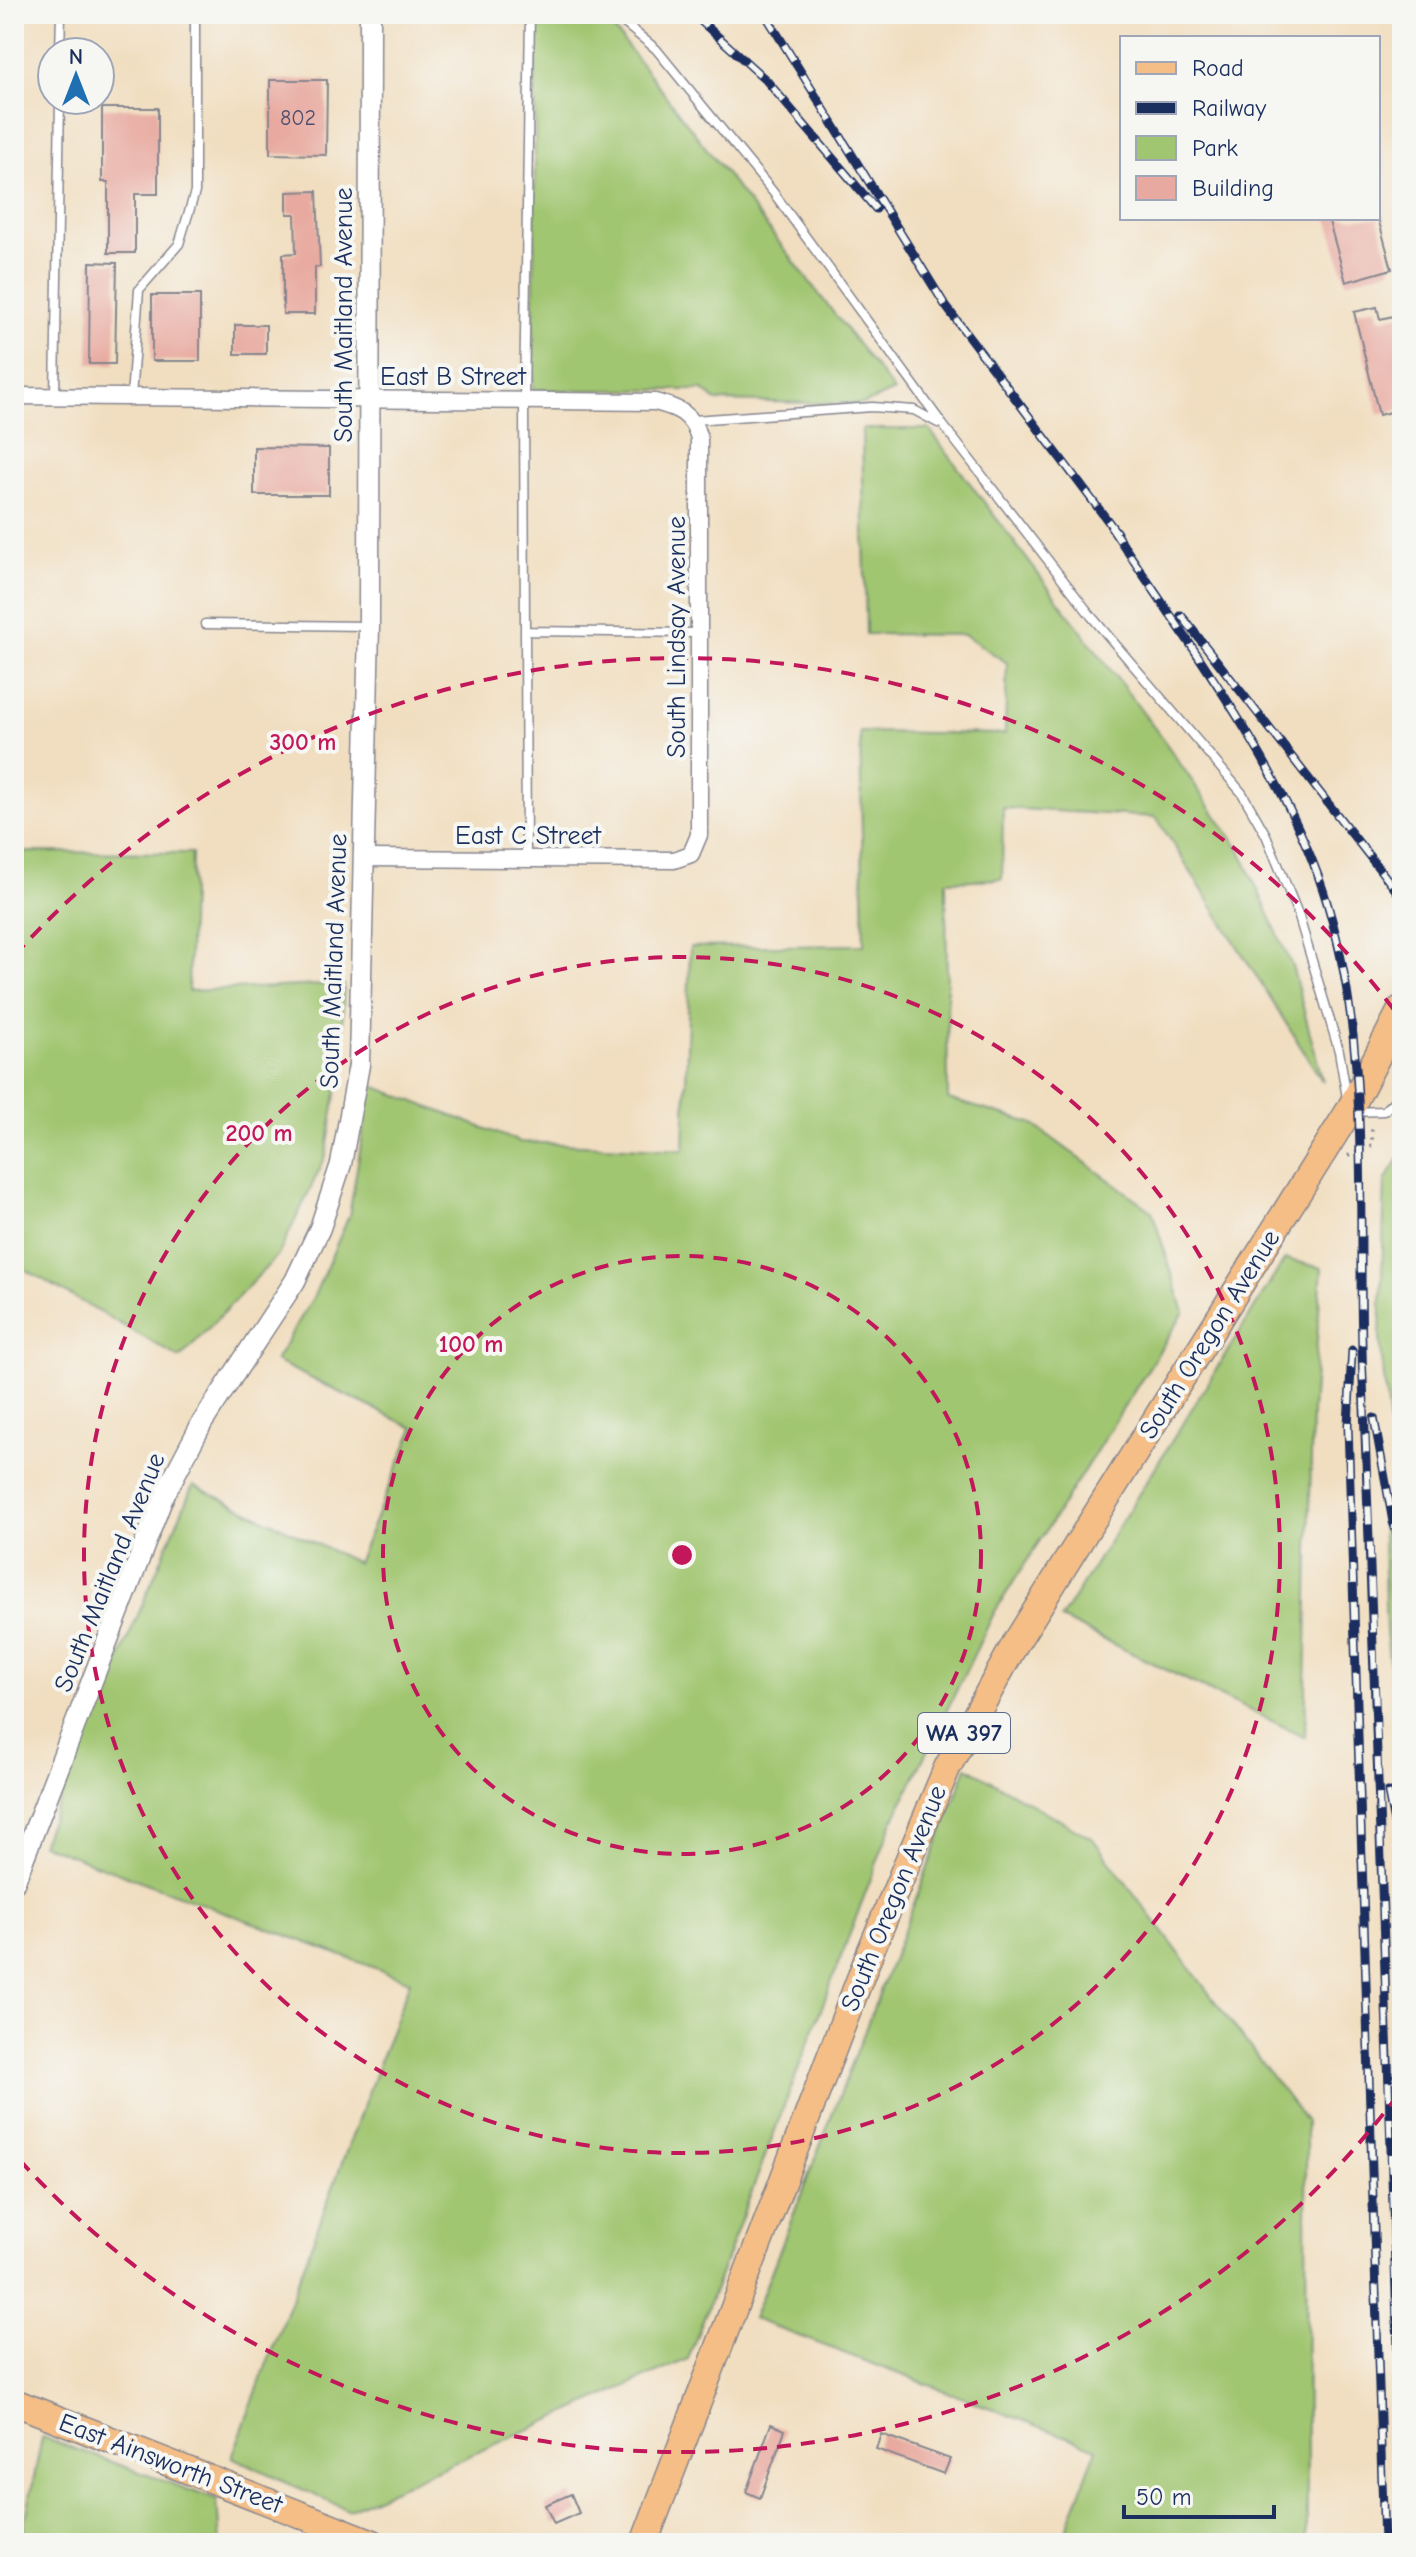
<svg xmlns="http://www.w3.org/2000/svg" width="1416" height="2557" font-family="'Comic Neue',sans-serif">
	<rect width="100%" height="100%" fill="#f6f6f2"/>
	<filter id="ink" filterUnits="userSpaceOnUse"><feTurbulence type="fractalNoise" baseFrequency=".0125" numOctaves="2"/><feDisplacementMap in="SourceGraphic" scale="16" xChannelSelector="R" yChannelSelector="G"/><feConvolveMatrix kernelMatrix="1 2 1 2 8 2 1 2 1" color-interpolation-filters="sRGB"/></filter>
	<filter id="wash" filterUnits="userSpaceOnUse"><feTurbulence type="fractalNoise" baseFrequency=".006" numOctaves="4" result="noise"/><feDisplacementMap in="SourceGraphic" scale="32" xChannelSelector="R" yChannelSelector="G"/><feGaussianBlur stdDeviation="1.8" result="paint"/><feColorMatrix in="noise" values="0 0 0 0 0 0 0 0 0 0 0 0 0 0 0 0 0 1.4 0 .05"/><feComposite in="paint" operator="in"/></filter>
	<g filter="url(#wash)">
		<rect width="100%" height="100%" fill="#f1dec0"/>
		<path fill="#a1c671" stroke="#5e7a68" stroke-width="2" d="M536,14H595L617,33L894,391L864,404L716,401L703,390H533Z
			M862,429H929L1165,742L1240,850L1292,966L1323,1082L1156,817L1003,808L1002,879L946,881L948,1099L1031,1123L1152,1211L1184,1312L994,1613L892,1823L688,2359L347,2510L232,2457L410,1981L41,1844L193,1485L357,1563L414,1428L275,1361L314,1296L349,1216L371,1085L520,1142L684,1150L690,947L864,945L860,732L1005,734L1007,663L965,635L866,634Z
			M14,852L192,853L188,991L344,984L341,1063L326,1156L279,1254L180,1358L14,1263Z
			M1402,1154V1496L1393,1465L1380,1339L1385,1181Z
			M1285,1259L1322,1268L1312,1411L1305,1737L1061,1619Z
			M1382,1508L1402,1561V1780L1386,1632Z
			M967,1767L1093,1839L1306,2122L1307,2543H1061L1097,2448L753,2319Z
			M42,2437L217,2500L220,2543H21Z"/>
		<g id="blocks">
			<path fill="#e8aaa0" d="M270,80H327L326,155L270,154Z
				M102,108H158V194H135V253H108V182H102Z
				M317,191L320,267H315V314H283V254L296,253L295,214H287V192Z
				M1328,218H1378L1392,269L1346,282Z
				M90,262L117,263L115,364H89Z
				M152,295H200V361H152Z
				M1377,307L1380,319L1402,314V409L1379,415L1354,312Z
				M235,325H266V354H235Z
				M254,447L329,448V495H254Z
				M771,2424L785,2430L760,2498L746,2492Z
				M881,2434L950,2459L944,2474L876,2449Z
				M571,2494L579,2513L554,2524L545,2505Z"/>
		</g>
	</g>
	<g filter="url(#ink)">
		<use href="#blocks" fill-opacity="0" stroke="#86868f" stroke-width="2"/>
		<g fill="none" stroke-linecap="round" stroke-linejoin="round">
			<g stroke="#86868f" stroke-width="11">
				<path id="service" d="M613,14L656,49L773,192L943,425L1092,617L1242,793L1266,835L1298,914L1339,1051L1347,1098
					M60,52L61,14
					M55,396L60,100
					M131,397L139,290L179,244L195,192V14
					M694,420L872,407L914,410L938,423
					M205,624L369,626
					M527,631L699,633
					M526,858L524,401L530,14
					M1353,1112L1384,1111L1402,1093"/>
			</g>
			<g stroke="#86868f" stroke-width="19">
				<path id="minor" d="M14,396L655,402C678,408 692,413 699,438V835L691,854L674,860L363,858"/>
			</g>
			<g stroke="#86868f" stroke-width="23">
				<path id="tertiary" d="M14,1883L163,1497L202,1423L295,1281L320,1228L341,1164L359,1065L369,626L370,14"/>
			</g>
			<g stroke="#86868f" stroke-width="29">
				<path id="primary" d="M14,2402L373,2543
					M644,2543L871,1950L947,1768L1015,1644L1349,1111L1402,1008"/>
			</g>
			<path stroke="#86868f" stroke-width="4" stroke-dasharray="2 6" stroke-linecap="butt" d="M1348,1156L1372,1145V1125"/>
			<use href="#service" stroke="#fff" stroke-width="8"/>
			<use href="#minor" stroke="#fff" stroke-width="16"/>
			<use href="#tertiary" stroke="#fff" stroke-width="20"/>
			<use href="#primary" stroke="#f5be86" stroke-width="26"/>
			<g stroke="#1b2f5e" stroke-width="9">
				<path id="rail" d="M693,14L766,80L876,209
					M765,14L945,305L1117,533
					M1110,525C1183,637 1281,763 1323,890C1374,1045 1356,1218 1363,1380C1379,1742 1388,2105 1402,2467
					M1181,615L1402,898
					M1352,1350L1348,1425L1384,2543
					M1374,1418L1393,1522L1402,1547
					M1388,1792L1402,1863"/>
			</g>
			<use href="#rail" stroke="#f6f6f2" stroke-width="6" stroke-dasharray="18" stroke-linecap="butt"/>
		</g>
	</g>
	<g fill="none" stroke="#c2185b" stroke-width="4" stroke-dasharray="14 10">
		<circle cx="682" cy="1555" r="299"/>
		<circle cx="682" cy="1555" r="598"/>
		<path d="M1398 2095A897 897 0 0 1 15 2155M15 955A897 897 0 0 1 1398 1015"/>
	</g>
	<g text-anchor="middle" stroke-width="8" stroke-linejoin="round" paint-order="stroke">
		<g font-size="22" fill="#4e4e6e">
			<text x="298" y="125">802</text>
		</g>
		<rect fill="#f6f6f2" stroke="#5d6b8a" stroke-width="2" x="918" y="1713" width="92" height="40" rx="6"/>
		<g font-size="24" font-weight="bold" fill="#1b2f5e">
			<text x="964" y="1741">WA 397</text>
		</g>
		<g font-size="26" fill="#1b2f5e" stroke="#f6f6f2">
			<text transform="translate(343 315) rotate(-90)" y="9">South Maitland Avenue</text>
			<text x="453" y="385">East B Street</text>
			<text transform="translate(676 637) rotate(-90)" y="9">South Lindsay Avenue</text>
			<text x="528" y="844">East C Street</text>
			<text transform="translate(333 961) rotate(-88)" y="9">South Maitland Avenue</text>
			<text transform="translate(1209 1334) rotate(-58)" y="9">South Oregon Avenue</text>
			<text transform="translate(109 1572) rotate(-68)" y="9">South Maitland Avenue</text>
			<text transform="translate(893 1898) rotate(-68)" y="9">South Oregon Avenue</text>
			<text transform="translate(171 2463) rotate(21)" y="9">East Ainsworth Street</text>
		</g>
	</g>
	<circle cx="682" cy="1555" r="12" fill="#c2185b" stroke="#f6f6f2" stroke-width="4"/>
	<g font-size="24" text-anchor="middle" font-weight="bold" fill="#c2185b" stroke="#f6f6f2" stroke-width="8" stroke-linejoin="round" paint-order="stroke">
		<text x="303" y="750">300 m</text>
		<text x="259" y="1141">200 m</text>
		<text x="471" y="1352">100 m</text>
	</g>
	<rect width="1416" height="2557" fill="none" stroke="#f6f6f2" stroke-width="48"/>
	<rect x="1120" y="36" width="260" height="184" fill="#f6f6f2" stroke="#9ea6b7" stroke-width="2"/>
	<rect x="1136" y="62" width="40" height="12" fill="#f5be86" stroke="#9ea6b7" stroke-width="2"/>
	<text x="1192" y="76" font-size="24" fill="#1b2f5e">Road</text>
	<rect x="1136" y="102" width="40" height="12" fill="#1b2f5e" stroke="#9ea6b7" stroke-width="2"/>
	<text x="1192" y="116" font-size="24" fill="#1b2f5e">Railway</text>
	<rect x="1136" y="136" width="40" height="24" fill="#a1c671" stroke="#9ea6b7" stroke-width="2"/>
	<text x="1192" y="156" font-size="24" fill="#1b2f5e">Park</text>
	<rect x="1136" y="176" width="40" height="24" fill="#e8aaa0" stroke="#9ea6b7" stroke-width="2"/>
	<text x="1192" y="196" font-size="24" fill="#1b2f5e">Building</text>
	<g transform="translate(76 76)"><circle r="38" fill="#f6f6f2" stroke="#9ea6b7" stroke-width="2"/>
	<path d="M0-6L14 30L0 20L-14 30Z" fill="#1f6fb2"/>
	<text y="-12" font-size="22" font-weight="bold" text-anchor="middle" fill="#1b2f5e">N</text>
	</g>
	<path d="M1124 2505v12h150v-12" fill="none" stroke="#1b2f5e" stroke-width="4"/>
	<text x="1136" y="2505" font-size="24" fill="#1b2f5e" stroke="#f6f6f2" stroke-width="6" paint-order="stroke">50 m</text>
</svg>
